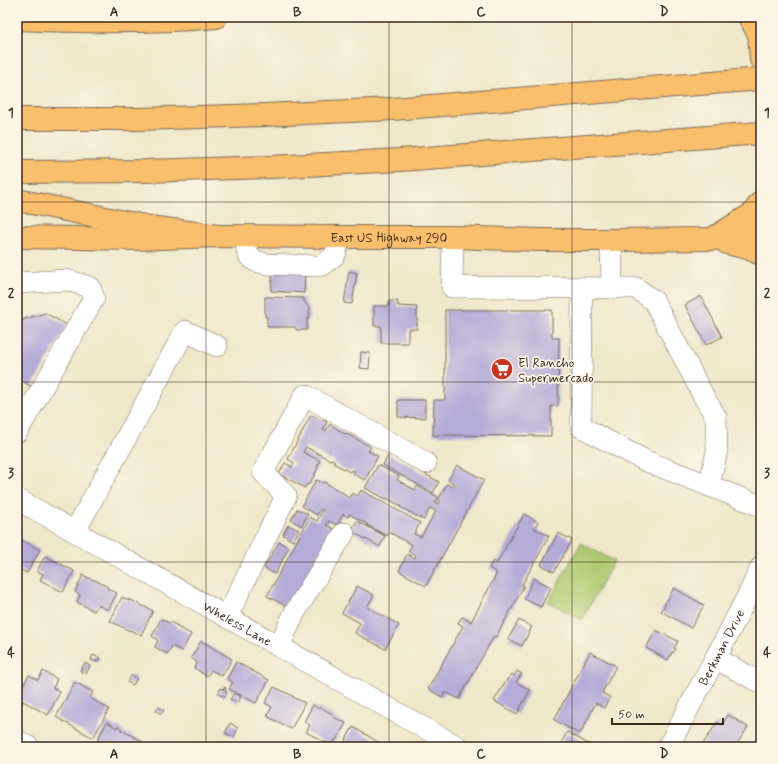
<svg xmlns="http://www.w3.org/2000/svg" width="778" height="764" font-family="Mynerve,sans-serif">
	<rect width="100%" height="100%" fill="#fcf5e5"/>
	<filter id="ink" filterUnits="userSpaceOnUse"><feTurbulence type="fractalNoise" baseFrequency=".025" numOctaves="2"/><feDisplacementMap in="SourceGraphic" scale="8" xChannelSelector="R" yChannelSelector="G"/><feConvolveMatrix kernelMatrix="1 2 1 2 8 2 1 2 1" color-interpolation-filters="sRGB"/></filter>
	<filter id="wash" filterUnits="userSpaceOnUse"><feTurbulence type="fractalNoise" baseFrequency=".012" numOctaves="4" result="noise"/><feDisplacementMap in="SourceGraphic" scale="16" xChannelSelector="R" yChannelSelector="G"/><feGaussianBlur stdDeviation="0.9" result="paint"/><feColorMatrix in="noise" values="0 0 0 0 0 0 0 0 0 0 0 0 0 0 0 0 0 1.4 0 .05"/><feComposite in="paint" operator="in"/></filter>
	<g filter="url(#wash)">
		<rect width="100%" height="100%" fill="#efe8ca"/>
		<path fill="#afca70" stroke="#757a47" d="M581,543L614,561L582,620L548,602Z"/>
		<g id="blocks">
			<path fill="#b5abd8" d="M273,270L305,272L304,293L271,291Z
				M349,271L357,273L352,304L344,303Z
				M701,296L722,337L706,345L685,305Z
				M265,297L304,298V301L310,309L309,319H307V330H296V327H267V317H265Z
				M389,301H398V306L417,307V329H408V343H381V326H374V306H389Z
				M445,310H552V338H559L558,406H551V436L433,435L434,400H445Z
				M45,313L67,325L32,387L22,381L17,383V328L22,320Z
				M361,352L370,353L369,369L360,368Z
				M398,400H425V418L398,417Z
				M311,415L327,422L323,430L326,431L330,424L345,434V433L371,447L368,451L378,456L365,480L353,474L355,471L351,470L350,472L333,463L335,461L331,459L330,460L306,447L303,452L320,461L317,467L318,468L309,485L307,484L305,488L279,474L285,463L292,467L294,463L288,459Z
				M389,454L439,482L433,493L383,465Z
				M378,465L399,476L397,480L415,490L417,486L438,497L435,502L439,504L441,501L438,500L447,484L453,487L455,484L448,480L457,465L484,480L426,586L399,571L407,554L414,558L416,555L408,551L412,545L389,532L387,536L367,525V524L349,514L348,517L343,514L337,525L329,521L326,525L334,529L290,608L267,596L310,517L317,521L323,510L321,509L317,515L302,506L316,480L323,483L324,482L345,494L344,495L349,498L352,493L358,496L361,490L420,523L414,534L421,537L436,511L430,508L424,520L400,507L401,506L386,498V499L365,488Z
				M297,509L308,514L302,526L291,520Z
				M524,514L538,522L534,528L549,536L522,585L524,586L496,637L494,636L459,699L445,692L442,697L428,689L463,626L458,623L462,617L471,622L497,573L489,568L493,561L497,563Z
				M357,521L385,536L380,547L351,531Z
				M288,525L299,530L293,541L283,535Z
				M558,533L572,540L554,572L541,565Z
				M17,537L40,550L27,573L17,568Z
				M279,542L289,547L275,574L264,568Z
				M45,556L74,571L63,592L40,580L43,574L37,571Z
				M83,575L93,580V579L108,587L107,588L117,593L108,610L98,605L94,611L77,602L80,595L75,592Z
				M534,578L551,587L541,607L524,599Z
				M357,586L374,595L367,607L399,625L385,649L355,633L360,623L342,613Z
				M674,588L704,605L691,628L661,611Z
				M122,597L129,601V599L153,611L141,635L130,630V631L110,621Z
				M161,619L169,623L170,622L178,626L177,627L191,634L182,651L172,646L167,654L155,647L158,640L152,636Z
				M519,620L532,627L522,646L508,639Z
				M656,630L678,641L674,648L676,649L673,653L672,652L668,660L646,648Z
				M201,641L232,659L222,676L211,670L207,676L194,668L197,662L191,658Z
				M590,652L616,666L602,693L610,697L604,708L596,703L580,734L554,720Z
				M93,655L100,658L97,662L91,660Z
				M236,662L269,680L256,703L229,689L233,682L227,679Z
				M85,663L90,666L86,674L80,671Z
				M43,671L57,679L53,688L60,692L48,715L23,701L19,709L17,708V696L29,675L38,680Z
				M517,671L522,674L516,682L530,690L517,714L494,701L508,678H509L511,674L514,676Z
				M132,675L137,678L133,685L127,682Z
				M75,682L93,692L90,698L109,709L93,738L56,717Z
				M224,687L226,688L225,691L227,692L225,697L218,694L221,688L223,690Z
				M274,687L293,696V697L305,703L291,729L267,716L272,707L265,703Z
				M234,693L241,697L237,703L230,699Z
				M313,705L319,709L320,707L334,715L333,717L346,723L336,740H335L332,746L306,732L310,725L304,722Z
				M158,707L164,710L161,714L156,711Z
				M728,715L748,727L735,747H707L703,744L717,722L722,725Z
				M107,722L117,728L118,726L122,729L121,730L142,741L139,747H109L97,741Z
				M230,723L238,728L234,737L225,733Z
				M353,727L383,745L382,747H344L342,746Z
				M567,732L594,747H559Z"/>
		</g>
	</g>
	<g filter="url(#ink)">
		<use href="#blocks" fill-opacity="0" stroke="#7a6c5a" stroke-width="1"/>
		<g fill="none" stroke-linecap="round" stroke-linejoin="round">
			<g stroke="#7a6c5a" stroke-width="22">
				<g id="minor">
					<path d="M245,236L247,250L249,256L255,261L267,264L317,266L323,265L335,255L340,237"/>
					<path d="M453,237L452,287L636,288L654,301L704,397L716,417L717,451L709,486"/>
					<path d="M611,240L612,288"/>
					<path d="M17,283L67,280L90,287L94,298L17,432"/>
					<path d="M582,288L581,427L646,461L761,506"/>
					<path id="s1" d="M17,499L458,747"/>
					<path d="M75,531L185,331L217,346"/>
					<path d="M227,617L286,496L263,472L305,395L426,463"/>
					<path d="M279,646L295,612L344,533"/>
					<path d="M715,658L761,683"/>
					<path d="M17,740L29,747"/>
					<path id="s2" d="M668,747L726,638L750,591L761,567"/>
				</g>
			</g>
			<g stroke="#7a6c5a" stroke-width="24">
				<g id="major">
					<path d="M749,17L759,34L761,59"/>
					<path d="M17,19C83,22 150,23 216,17"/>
					<path id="s3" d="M17,237L134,239L218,236L340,237H453L540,240H616L712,239L761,236"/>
					<path d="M715,237L752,214L761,202"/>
					<path d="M727,243L748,248L761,254"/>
				</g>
			</g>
			<g stroke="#7a6c5a" stroke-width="24">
				<path id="highway" d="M17,119H139L264,115L393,109L761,79
					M17,172L146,171L270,167L400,160L761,133
					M17,200L149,227L218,236"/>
			</g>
			<use href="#minor" stroke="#fff" stroke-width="21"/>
			<use href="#major" stroke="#f9bf6c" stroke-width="22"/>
			<use href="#highway" stroke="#f9bf6c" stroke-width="22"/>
		</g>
	</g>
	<path fill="none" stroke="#3b2a1e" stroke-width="1" stroke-opacity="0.55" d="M206,17V747M389,17V747M572,17V747M17,202H761M17,382H761M17,562H761"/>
	<defs>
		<g id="supermarket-disc" transform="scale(1.15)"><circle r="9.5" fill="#c8321e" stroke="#fcf5e5"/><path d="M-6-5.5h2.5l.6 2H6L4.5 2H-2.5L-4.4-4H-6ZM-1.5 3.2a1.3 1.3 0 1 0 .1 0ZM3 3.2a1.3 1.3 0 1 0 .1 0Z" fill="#fff"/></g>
	</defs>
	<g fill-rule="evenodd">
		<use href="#supermarket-disc" x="502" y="369"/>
	</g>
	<g text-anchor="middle" stroke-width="3.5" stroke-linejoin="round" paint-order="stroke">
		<g font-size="13" fill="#3b2a1e" stroke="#fcf5e5">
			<text dy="5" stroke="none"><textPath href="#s3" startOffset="372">East US Highway 290</textPath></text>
			<text dy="5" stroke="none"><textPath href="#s1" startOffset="253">Wheless Lane</textPath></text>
			<text dy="5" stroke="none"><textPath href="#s2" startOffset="113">Berkman Drive</textPath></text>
		</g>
		<g font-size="13" fill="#3b2a1e" stroke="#fcf5e5" text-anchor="start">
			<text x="518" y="367">El Rancho<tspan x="518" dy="15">Supermercado</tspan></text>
		</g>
	</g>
	<rect width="778" height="764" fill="none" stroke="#fcf5e5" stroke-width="44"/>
	<path d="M612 718v6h111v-6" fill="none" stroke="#3b2a1e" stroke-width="2"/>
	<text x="618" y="718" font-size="12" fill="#3b2a1e" stroke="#fcf5e5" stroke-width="3" paint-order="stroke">50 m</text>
	<rect x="22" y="22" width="734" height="720" fill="none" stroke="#3b2a1e" stroke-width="1.5"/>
	<g font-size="13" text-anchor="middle" font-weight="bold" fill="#3b2a1e">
		<text x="114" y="16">A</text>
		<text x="297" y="16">B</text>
		<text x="481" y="16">C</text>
		<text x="664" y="16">D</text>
		<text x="11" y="117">1</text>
		<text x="767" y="117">1</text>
		<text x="11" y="297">2</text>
		<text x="767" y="297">2</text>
		<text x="11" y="477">3</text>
		<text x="767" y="477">3</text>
		<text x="11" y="657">4</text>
		<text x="767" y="657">4</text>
		<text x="114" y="758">A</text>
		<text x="297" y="758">B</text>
		<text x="481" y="758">C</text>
		<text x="664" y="758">D</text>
	</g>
</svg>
